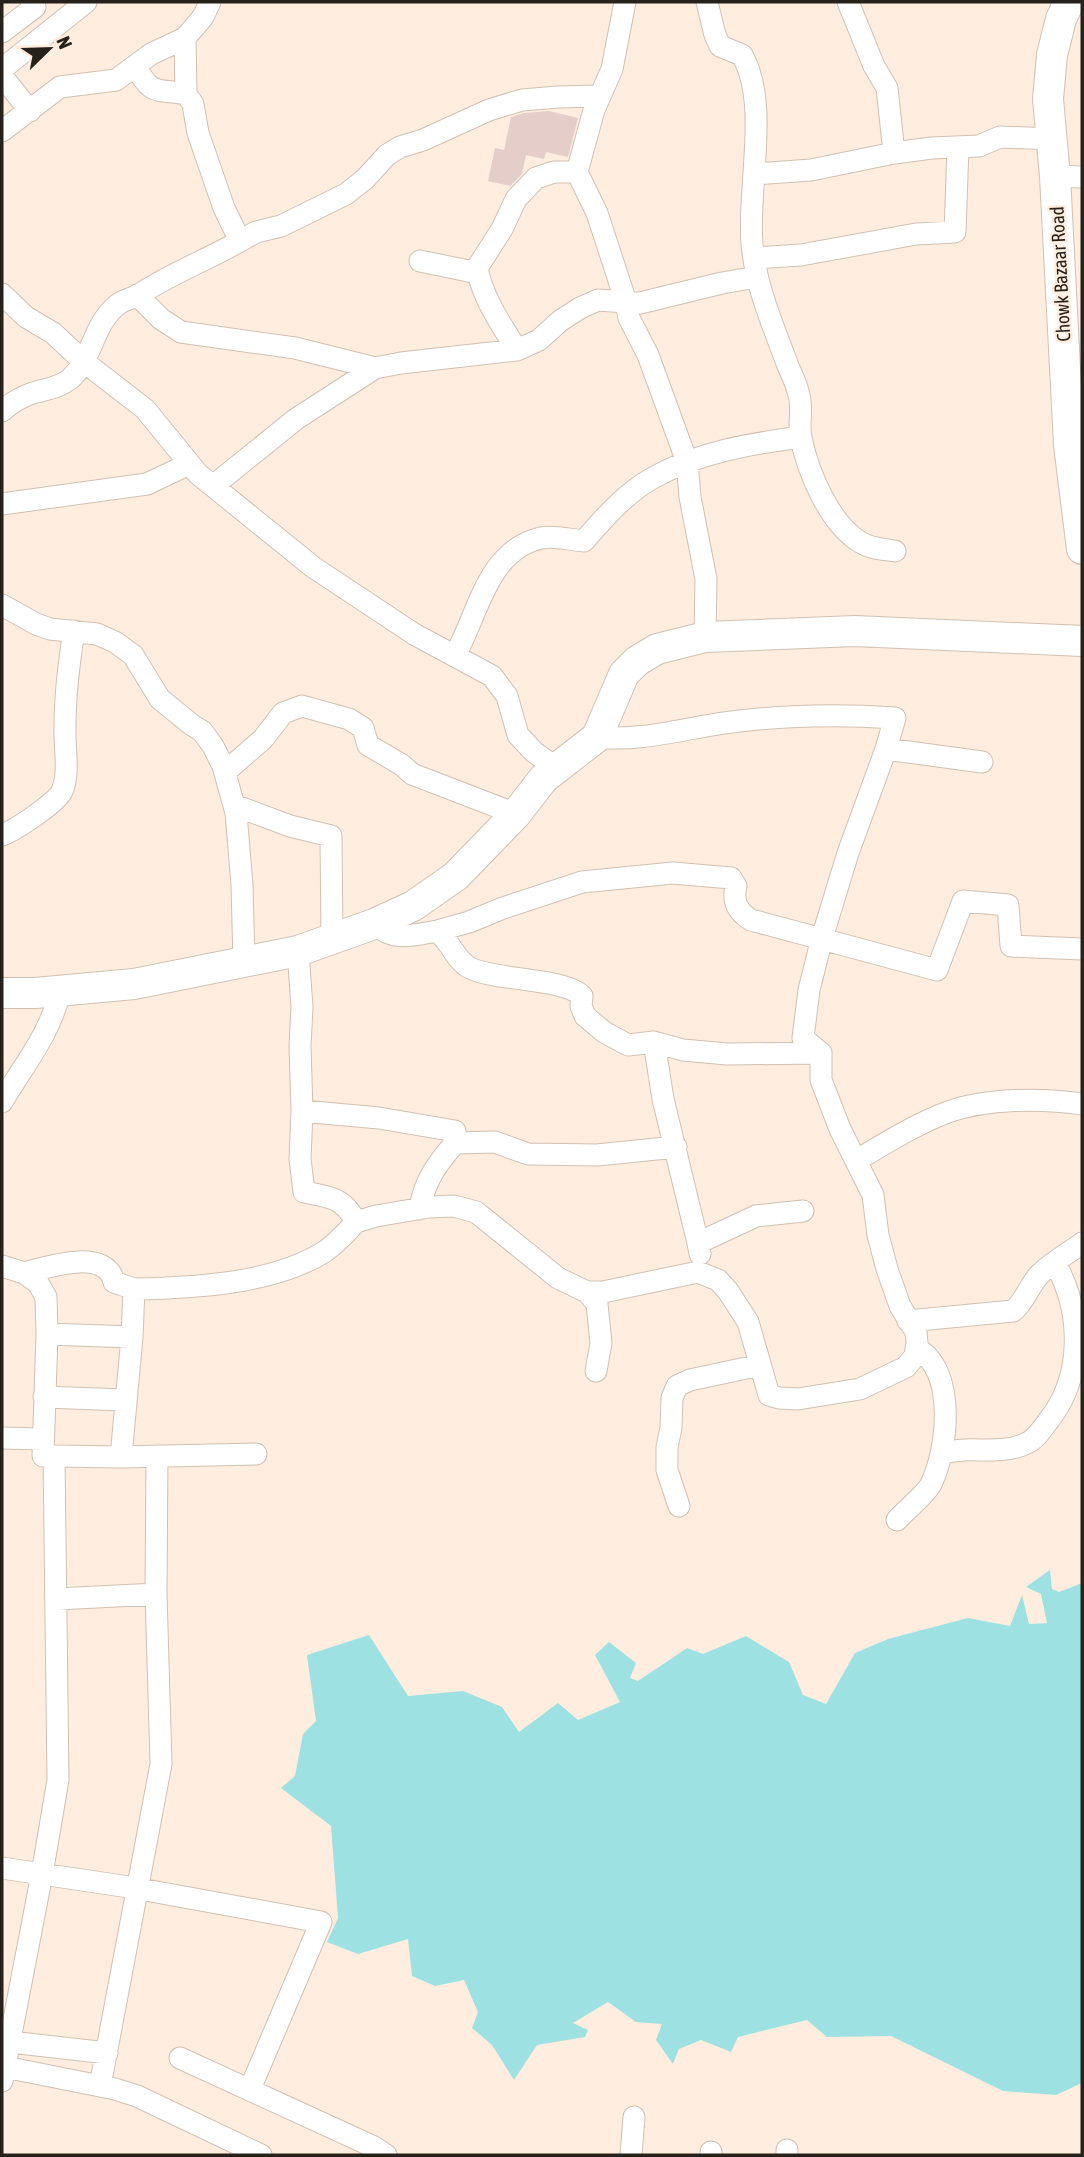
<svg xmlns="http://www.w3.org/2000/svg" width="1084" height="2157" font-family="'Asap Condensed',sans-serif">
	<rect width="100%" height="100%" fill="#ffeedf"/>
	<path fill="#9ee1e2" d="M1050,1570L1052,1589L1059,1592L1082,1583V2083L1056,2095L1003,2091L891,2036L827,2037L807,2020L738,2037L731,2052L701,2040L679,2049L673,2064L656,2040L662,2024L636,2022L608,2002L573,2023L588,2030L585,2037L537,2045L514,2080L492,2045L472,2028L478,2012L464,1980L435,1986L412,1976L408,1939L358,1954L327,1942L338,1918L331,1826L281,1788L295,1776L303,1734L316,1721L307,1655L369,1635L408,1696L463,1691L502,1707L519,1732L558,1703L578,1720L620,1702L595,1655L609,1642L636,1663L630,1678L638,1681L687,1648L703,1654L746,1636L789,1662L803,1695L826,1704L855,1653L888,1639L968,1618L1010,1626L1022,1595L1029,1624L1047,1623L1041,1594L1026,1587Z"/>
	<path fill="#e5ceca" d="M549,111L578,118L568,157L546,152L544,159L526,155L522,174L510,186L488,181L495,148L504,150L511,117L524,113Z"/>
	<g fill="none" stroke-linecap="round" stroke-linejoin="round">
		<g stroke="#d0c0b2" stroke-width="23">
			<path id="street" d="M625,2L612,69L594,110L577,172L597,213L626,302L629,318L648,355L687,462L690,497L706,579L705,637
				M707,2L715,35L720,46L742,55C770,103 747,189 752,244C756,288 773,325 788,366C792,375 797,385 799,395C803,409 798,424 801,438C808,472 829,523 860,542C871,549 883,549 895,551
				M848,2L874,66L887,88L894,153L932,148L979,146L1000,137L1052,139
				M2,32L35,7L31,2
				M185,38L186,94
				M135,66C153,97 155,88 186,94L193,104L198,133L224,208L240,241L256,232L281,226L346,194L365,179L387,155L400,147L423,140L489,110L522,100L558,97L600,96
				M2,69L86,2
				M2,76L30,111
				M2,131L60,87L116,80L151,54L185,38L203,17L210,2
				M754,174L811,170L894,153
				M1055,176L1082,177
				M754,258L801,255L916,234L955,232L958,147
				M420,261L478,273
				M2,294L26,317L53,333L83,361L145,409L198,474L313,567L414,634L492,676L507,696L518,735L534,752L558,769
				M137,295L161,319L181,332L295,348L375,368L401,363L517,350L539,340L560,321L580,308L598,300L640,303L722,283L757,277
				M517,350C501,324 483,299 477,268L502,229L516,199L536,178L554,172H577
				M2,411C10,404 19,398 30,394C44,389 57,389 70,379C92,360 93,325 116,306C122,300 132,299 140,294C172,273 207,260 240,241
				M213,486L296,419L375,368
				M2,504L147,484L189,464
				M2,605L36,624L50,629L97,634L115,642L133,655L160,699L192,725L202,731L213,746L223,766L236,813L242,885L244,962
				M455,655C478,615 487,550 541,538C553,535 571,540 584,541C603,519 626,493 651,479C698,452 749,444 801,437
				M597,737C639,742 682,729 724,723C781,715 837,714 895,718L886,749L982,762
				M225,772L263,739L283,713L302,706L349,719L363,728L368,745L402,765L412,774L516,814
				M234,805L290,826L331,836L332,940
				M2,835C14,831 58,802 62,791C70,773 64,747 65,727C65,695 69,662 74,631
				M374,924C394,942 413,935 437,931C450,941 456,961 470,968C497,981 565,978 582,996L581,1006L585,1016L604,1032L628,1045L654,1042L683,1050L727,1054L821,1053
				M437,931L469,922L503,908L582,882L673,873L731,878L736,886C732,902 738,912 751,920L937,970L963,901L1008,905L1011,946L1082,949
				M298,951L302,1007L300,1046L302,1111L300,1159L304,1192C330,1197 343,1197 356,1222L376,1216L429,1207L454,1206L476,1212L558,1278L587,1292L597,1304L601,1343L596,1371
				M654,1042L663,1099L698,1243
				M2,1102C23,1066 51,1033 60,991
				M302,1111L379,1118L455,1131V1143L495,1142L528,1154L597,1155L676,1147
				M857,1160C886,1143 916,1124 948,1112C987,1098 1042,1098 1082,1104
				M420,1209C424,1181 437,1164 455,1143
				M700,1254L698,1243L756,1216L803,1211
				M2,1266L24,1273L38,1283L46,1297L47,1334L43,1456H54
				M24,1273C47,1267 107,1247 114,1282L134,1289
				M587,1292H603L698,1272L718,1280L728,1291L748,1322L769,1395L779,1398L798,1399L860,1389L906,1367L915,1356L917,1343L916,1332L900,1306L887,1269L878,1235L873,1195L840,1129L821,1080V1053L803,1038L809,990L822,938L848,853L886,749
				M908,1321L1013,1311C1025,1302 1029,1285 1040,1274C1052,1262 1069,1253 1082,1243
				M47,1334L132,1337
				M44,1397L125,1400
				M2,1438L43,1439
				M942,1453C949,1452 957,1450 964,1450C985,1449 1007,1453 1027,1443C1036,1439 1043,1428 1049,1420C1084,1375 1082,1311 1055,1263
				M121,1457L256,1454
				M679,1506L667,1470V1447L671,1428L672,1398L677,1386L690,1380L760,1365
				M897,1520C905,1511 927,1493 931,1484C948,1449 957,1370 916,1348
				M57,1599L156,1594
				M2,1868L129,1887L321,1922L250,2089
				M2,2041L107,2053
				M180,2058L374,2147L386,2155
				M5,2067L115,2089L137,2096L261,2155
				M2,2081L42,1874L58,1780L54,1456L121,1457L132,1337L134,1289C192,1288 273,1284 324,1252C336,1244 346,1233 356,1222
				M100,2086L161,1764L156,1594L157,1456
				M631,2155L634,2117
				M711,2155V2152
				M787,2155V2150"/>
		</g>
		<g stroke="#d0c0b2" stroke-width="32">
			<path id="secondary" d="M1069,2L1061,19L1052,55L1048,99L1055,176L1069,445L1082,549
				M2,993H35L134,984L298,951L374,924L413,906L456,876L516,814L544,778L597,737L624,674L637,661L657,649L705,637L855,631L1082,641"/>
		</g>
		<use href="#street" stroke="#fff" stroke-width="21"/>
		<use href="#secondary" stroke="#fff" stroke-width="30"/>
	</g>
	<g text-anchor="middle" stroke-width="5" stroke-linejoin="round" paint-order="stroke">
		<g font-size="19" fill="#27211c" stroke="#ffeedf">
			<text transform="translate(1060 274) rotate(-93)" y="7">Chowk Bazaar Road</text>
		</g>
	</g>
	<rect width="1084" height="2157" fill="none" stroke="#27211c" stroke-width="7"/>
	<g transform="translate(49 49) rotate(67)" stroke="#ffeedf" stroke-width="5" paint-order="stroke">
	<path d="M0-5L12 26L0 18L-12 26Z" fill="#27211c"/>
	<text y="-10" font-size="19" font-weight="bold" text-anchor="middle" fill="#27211c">N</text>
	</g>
</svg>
